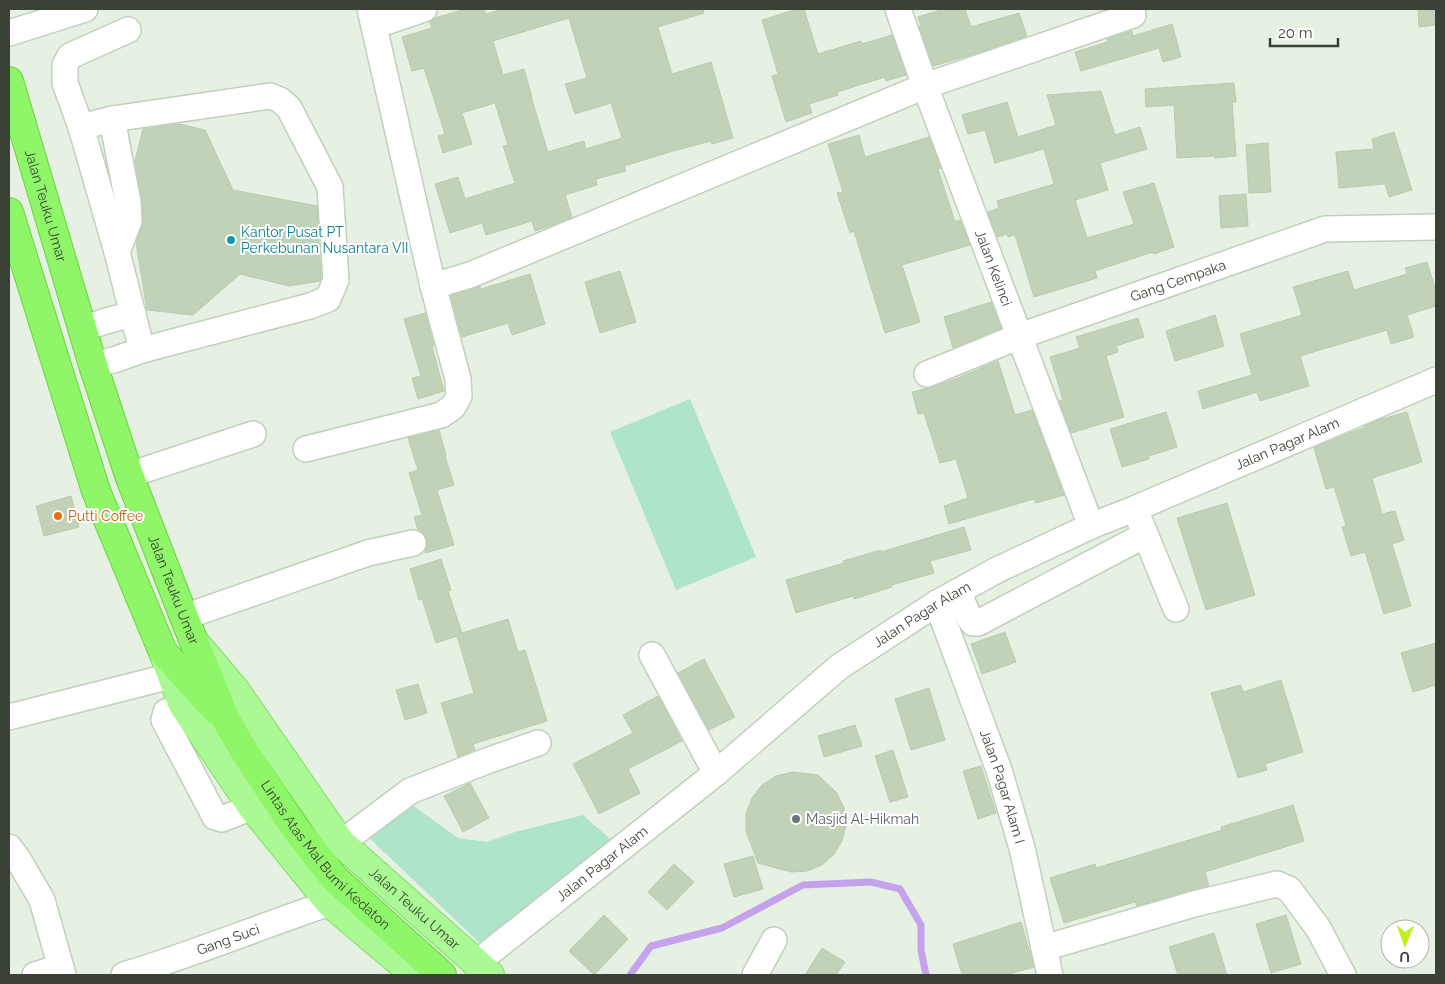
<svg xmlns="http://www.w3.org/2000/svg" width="1445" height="984" font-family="Raleway,sans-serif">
	<rect width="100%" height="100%" fill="#e7f1e3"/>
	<path fill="#aee4c9" d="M690,399L756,557L676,590L610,432Z
		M408,802L458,838L487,842L515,832L583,815L619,847L487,950L363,832Z"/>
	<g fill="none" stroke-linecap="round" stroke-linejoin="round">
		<path stroke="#c4a2ec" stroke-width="7" d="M630,975L651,946L722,928L803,885L871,882L900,889L921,925V950L926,975"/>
	</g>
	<path fill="#c2d2b9" stroke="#b7ccad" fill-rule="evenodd" d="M465,9H484L486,14L504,9H703L704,13L658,27L672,74L711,62L733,138L712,144L711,141L673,151L624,166L626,171L596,179L597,185L565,195L572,217L552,225L535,231L532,221L486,235L482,223L450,233L435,184L458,177L465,199L515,183L503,146L508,145L495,103L462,113L472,144L443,153L438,136L445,134L424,68L412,71L402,37L432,28L430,22L435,18ZM569,18L587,78L565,84L575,114L611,103L622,138L586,149L584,141L548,152L531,97H532L524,69L503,75L493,41Z
		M797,9H804L818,54L861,41L862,44L892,35L906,75L886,81L885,77L837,92L838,95L809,104L812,113L786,122L772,76L778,74L762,20Z
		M944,9H965L971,27L1019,13L1027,36L974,54L933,66L919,26H921L918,17Z
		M1418,9H1436V25L1419,27Z
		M1172,24L1181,57L1163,62L1159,48L1081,71L1075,52L1108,42L1107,39L1132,31L1133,36Z
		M1234,83L1236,102H1232L1236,156L1215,158V156L1177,158L1174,105L1146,107L1145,89Z
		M1101,91L1115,135L1140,127L1147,149L1100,163L1108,190L1075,200L1087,238L1134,224L1123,192L1154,183L1174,247L1154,254L1153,252L1095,271L1097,278L1034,297L1015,235L1008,237L1007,234L997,237L988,212L999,208L997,201L1054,184L1044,149L995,163L985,130L968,134L962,115L1007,102L1018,137L1056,125L1047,95Z
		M179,124L205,130L233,190L317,206L321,278L320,281L289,286L240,274L193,315L147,310L136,243L143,220L142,199L135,161L143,129Z
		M1394,132L1412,190L1389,197L1385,184L1339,188L1336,152L1374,149L1372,139Z
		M859,135L865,157L929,137L941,168L938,169L955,222L960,220L970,245L902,265L920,322L885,333L854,231L850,233L837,193L843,192L828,144Z
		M1268,143L1271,192L1249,193L1246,145Z
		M1246,194L1248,226L1221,228L1219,196Z
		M1427,262L1436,291V306L1407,315L1414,337L1391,344L1387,330L1300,356L1309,386L1260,401L1257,392L1203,409L1198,391L1252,375L1240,334L1302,315L1293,287L1348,271L1354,290L1407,274L1405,268Z
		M620,271L636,322L600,333L585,282Z
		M530,274L545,324L512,335L508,323L462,337L451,296L480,286L481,289Z
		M991,302L1001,328L953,348L944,317Z
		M425,313L434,346H432L444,391L418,399L412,378L421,376L404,319Z
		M1215,315L1224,346L1175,361L1166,331Z
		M1138,318L1144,337L1116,346L1118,352L1106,356L1124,417L1071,433L1059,401L1063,400L1050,357L1080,348L1076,337Z
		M998,361L1015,415L1032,410L1064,495L1036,503L1034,499L949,524L944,506L968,498L956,459L940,463L924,413L918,414L912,392L932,387L953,380Z
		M1166,412L1177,447L1149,456V459L1122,467L1110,429Z
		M1407,412L1422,462L1372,478L1382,514L1395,511L1404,540L1392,544L1411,606L1384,614L1365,552L1351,556L1342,527L1346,525L1334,487L1326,489L1314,448L1349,433L1364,428V426L1378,420Z
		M439,430L446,455L445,456L454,485L437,490L454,545L425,553V551L427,547V539L424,534L418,530L414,517L422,515L409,473L418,470L408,438Z
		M71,496L79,527L44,536L36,506Z
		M1227,503L1255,595L1206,610L1177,518Z
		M964,527L971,550L930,561L934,573L892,585V587L854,599L853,596L796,613L786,580L844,563L843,561L881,550V552Z
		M441,559L451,590L448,591L462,633L508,619L518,652L525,650L547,721L473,744L475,750L458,757L441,703L474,693L457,636L436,643L422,599L419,600L410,569Z
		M1005,632L1016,662L982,674L971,644Z
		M1436,643V685L1413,692L1401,653Z
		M704,659L735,717L709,730L678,673Z
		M1281,680L1303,752L1265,764L1267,770L1238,778L1211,693L1241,685L1243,692Z
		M418,684L427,713L405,720L396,690Z
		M929,688L945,740L911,750L895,699Z
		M658,696L682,741L628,769L640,793L599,814L573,764L633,733L623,715Z
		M855,725L862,746L824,757L818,736Z
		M893,750L908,797L890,802L875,756Z
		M981,766L996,813L978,819L963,771Z
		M793,772L818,775L837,793L844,808L846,825L842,841L834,854L822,865L807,871L791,872L758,863L746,831V814L752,798L762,785L776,776Z
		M470,783L489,818L463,832L444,796Z
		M1293,805L1304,841L1205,872L1209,886L1137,906L1135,902L1064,923L1050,878L1095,864L1096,868L1222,830L1221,827Z
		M753,856L763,889L734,897L724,864Z
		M674,864L694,882L667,910L648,892Z
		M604,915L628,939L594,975L569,951Z
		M1286,915L1301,964L1271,973L1256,924Z
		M1021,922L1034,967L1006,975H962L953,944Z
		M1214,933L1227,975H1178L1169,947Z
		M822,948L845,962L836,975H805Z"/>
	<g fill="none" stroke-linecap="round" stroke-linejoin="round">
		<g stroke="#c1d0bb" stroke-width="28">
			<g id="minor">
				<path id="s1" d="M898,9L925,86L1091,526"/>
				<path d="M374,26L424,9"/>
				<path d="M128,30L70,56L65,65V83L81,127L117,252L142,350"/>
				<path d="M9,33L85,9"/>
				<path d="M112,119L128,202L129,221L117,252"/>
				<path d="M81,127L112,119L270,96L280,100L289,108L330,187L336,280L328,299L310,306L142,350L114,360L93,365"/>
				<path d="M433,286L470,275L925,86L1133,15"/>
				<path d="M82,329L106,321L133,314"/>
				<path id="s2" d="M927,374L1020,336L1325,229L1436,227"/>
				<path d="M306,449L441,415L453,407L459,396L458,379L433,286L370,9"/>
				<path d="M129,475L253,434"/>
				<path d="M1139,519L1176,609"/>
				<path d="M958,592L970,619L973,623H978L1145,535"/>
				<path id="s3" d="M937,603L999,770L1022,848L1050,975"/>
				<path d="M184,617L368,553L413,543"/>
				<path d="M652,655L716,773"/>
				<path d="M183,705L166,712L164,720L215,817L222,819L252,807"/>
				<path d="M9,717L171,676"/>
				<path d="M341,843L410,791L484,762L538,743"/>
				<path d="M9,847L18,859L42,900L63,975"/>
				<path d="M1044,948L1194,904L1277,884L1289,889L1318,928L1343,975"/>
				<path id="s4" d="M475,964L716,773L839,667L937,603L997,570L1091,526L1134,509L1436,380"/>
				<path d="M35,975L61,967"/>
				<path id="s5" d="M124,975C194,954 261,926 330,903"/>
				<path d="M755,975L774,940"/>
			</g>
		</g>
		<g stroke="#82dd66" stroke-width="30">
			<g id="major">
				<path id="s6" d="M198,646L236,691L341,843L490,975"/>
				<path d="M163,652L183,705L252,807L330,903L415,975"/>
			</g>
		</g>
		<g stroke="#69d43a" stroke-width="30">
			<g id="highway">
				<path id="s7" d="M9,81L93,365L129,475L184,617L226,720L246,754L295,828L335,879L442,975"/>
				<path d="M9,212L96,491L163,652L216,710"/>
			</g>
		</g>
		<use href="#minor" stroke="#fff" stroke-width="25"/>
		<use href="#major" stroke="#abf994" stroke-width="28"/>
		<use href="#highway" stroke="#90f669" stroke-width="28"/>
	</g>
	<circle fill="#0f9aa8" stroke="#fff" stroke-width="2" cx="231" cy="240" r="5"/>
	<circle fill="#e8710a" stroke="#fff" stroke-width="2" cx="58" cy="516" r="5"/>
	<circle fill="#6b7280" stroke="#fff" stroke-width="2" cx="796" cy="819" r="5"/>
	<g text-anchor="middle" stroke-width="4" stroke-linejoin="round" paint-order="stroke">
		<g font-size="14" fill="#394234" stroke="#fff">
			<text dy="5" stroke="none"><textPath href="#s7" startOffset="130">Jalan Teuku Umar</textPath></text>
			<text dy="5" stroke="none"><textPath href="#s1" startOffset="276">Jalan Kelinci</textPath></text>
			<text dy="5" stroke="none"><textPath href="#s2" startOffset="268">Gang Cempaka</textPath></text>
			<text dy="5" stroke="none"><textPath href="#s4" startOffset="972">Jalan Pagar Alam</textPath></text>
			<text dy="5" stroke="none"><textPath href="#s7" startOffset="535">Jalan Teuku Umar</textPath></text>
			<text dy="5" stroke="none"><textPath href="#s4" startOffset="568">Jalan Pagar Alam</textPath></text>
			<text dy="5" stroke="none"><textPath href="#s3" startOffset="195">Jalan Pagar Alam I</textPath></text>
			<text dy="5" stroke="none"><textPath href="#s7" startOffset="844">Lintas Atas Mal Bumi Kedaton</textPath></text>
			<text dy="5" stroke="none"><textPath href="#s4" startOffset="162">Jalan Pagar Alam</textPath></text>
			<text dy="5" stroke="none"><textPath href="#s6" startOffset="342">Jalan Teuku Umar</textPath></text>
			<text dy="5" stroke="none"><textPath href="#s5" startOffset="110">Gang Suci</textPath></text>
		</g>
		<g font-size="14" fill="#0d838f" stroke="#fff" text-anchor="start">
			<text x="241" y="237">Kantor Pusat PT<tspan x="241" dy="16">Perkebunan Nusantara VII</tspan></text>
		</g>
		<g font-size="14" fill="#c56008" stroke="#fff" text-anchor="start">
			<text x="68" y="521">Putti Coffee</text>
		</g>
		<g font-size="14" fill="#5b616d" stroke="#fff" text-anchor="start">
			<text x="806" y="824">Masjid Al-Hikmah</text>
		</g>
	</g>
	<rect width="1445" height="984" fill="none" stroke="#394234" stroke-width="20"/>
	<g transform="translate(1405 944) rotate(181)"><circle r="24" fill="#ffffff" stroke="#b0b3ae"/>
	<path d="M0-4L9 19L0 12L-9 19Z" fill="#c2ef1c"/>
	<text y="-8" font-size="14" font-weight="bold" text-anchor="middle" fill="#394234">U</text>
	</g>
	<path d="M1270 38v8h68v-8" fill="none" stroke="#394234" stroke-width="2.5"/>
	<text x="1278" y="38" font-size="15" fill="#394234" stroke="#ffffff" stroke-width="4" paint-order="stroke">20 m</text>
</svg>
